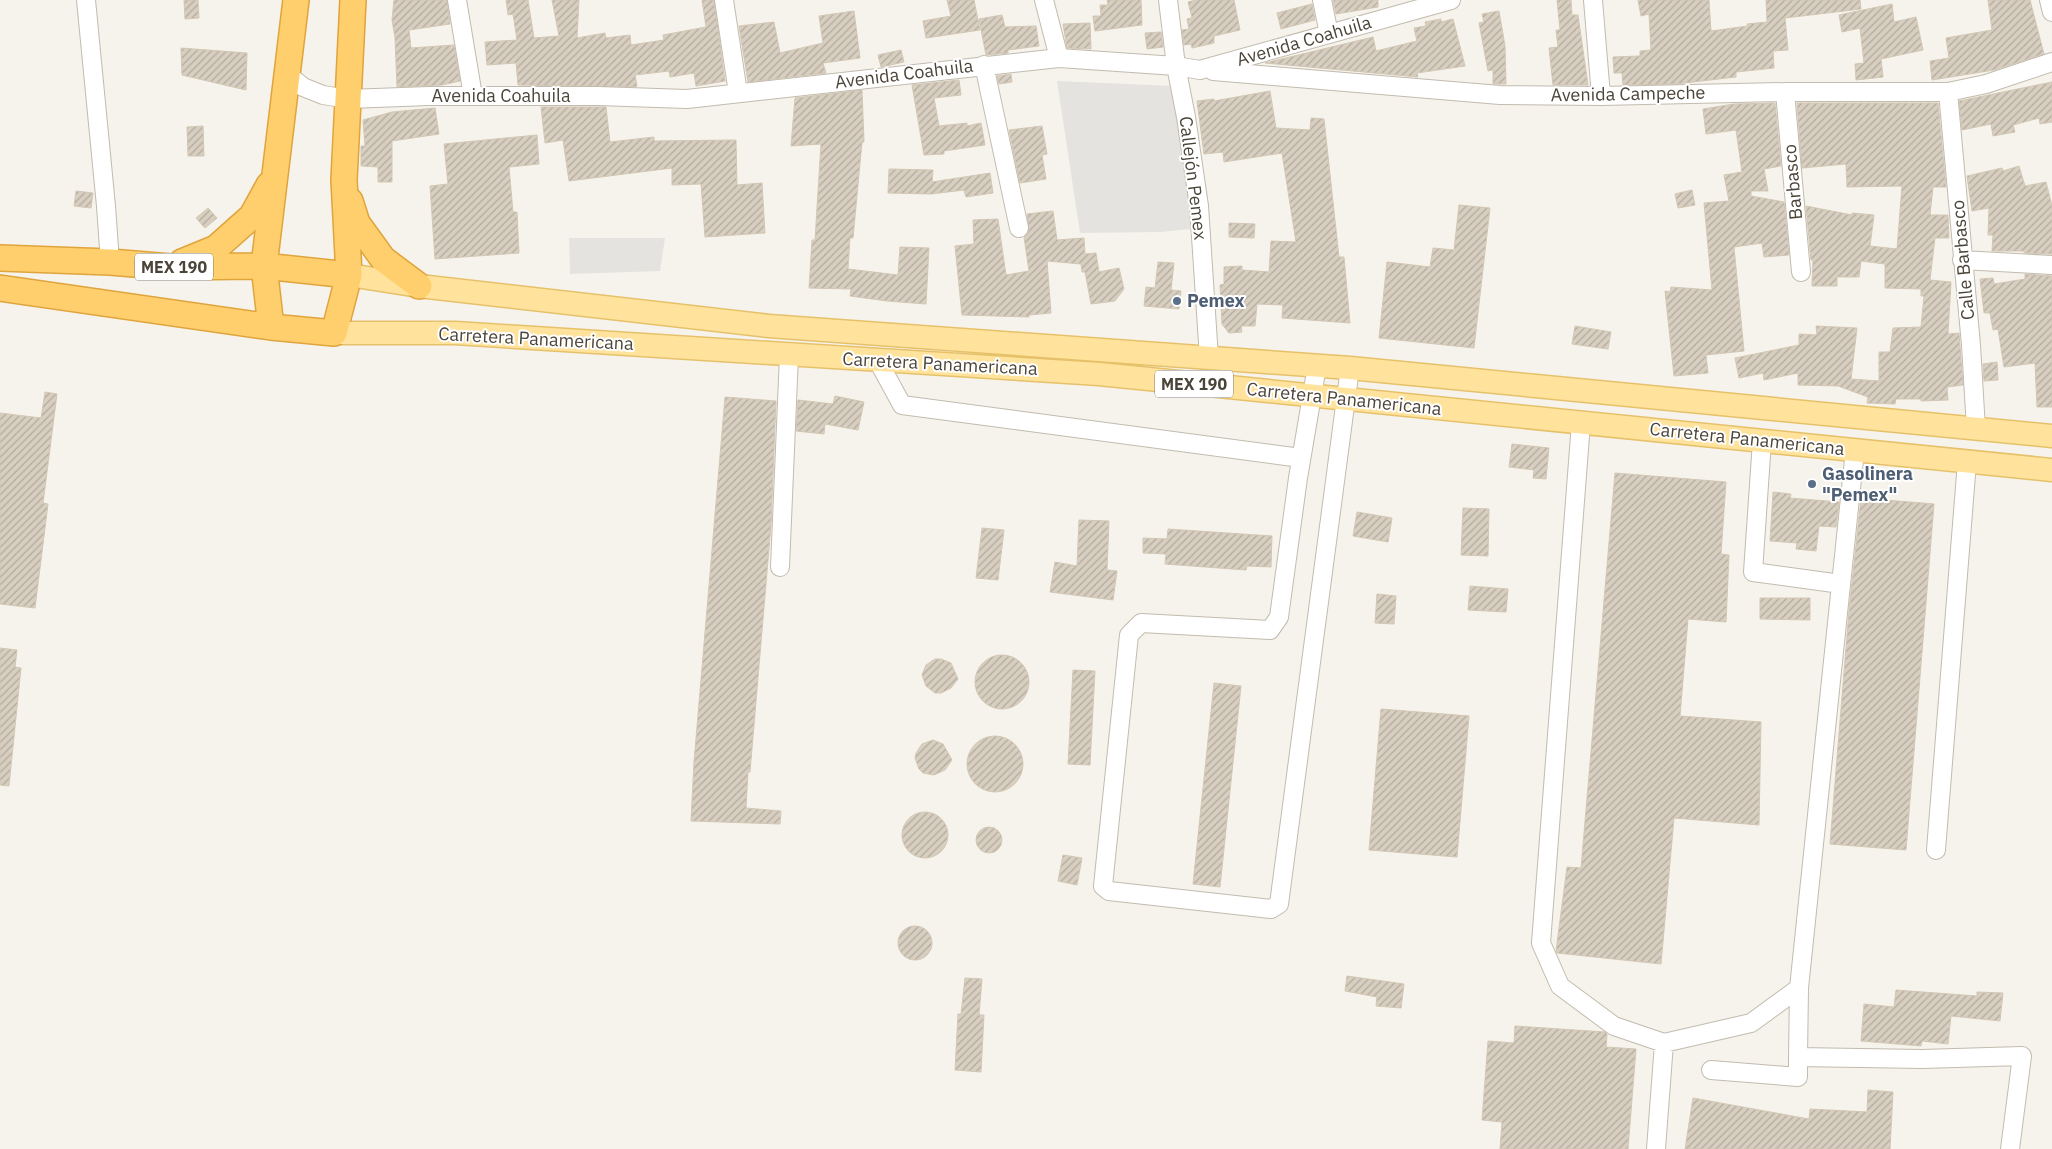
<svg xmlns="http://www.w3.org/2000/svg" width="2052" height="1149" font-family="'IBM Plex Sans',sans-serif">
	<defs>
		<pattern id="building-hatch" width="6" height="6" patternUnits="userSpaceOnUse" patternTransform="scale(1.25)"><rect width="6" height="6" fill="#d8cfc1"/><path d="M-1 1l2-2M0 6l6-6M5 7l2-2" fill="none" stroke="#b1aa9e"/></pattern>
	</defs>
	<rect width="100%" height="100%" fill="#f6f3ec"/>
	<path fill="#e5e3e0" d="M1057,81L1174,86L1201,228L1160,232L1080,233Z
		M569,238H665L660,271L570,274Z"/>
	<path fill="url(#building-hatch)" stroke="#d3c7b4" d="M184,0H198L199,18L185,19Z
		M394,0H447L450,24L409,30L411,48L454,45L460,81L442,85L397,87L395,38L392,20Z
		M506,0H528L534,38L559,36L552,0H579L577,38L605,33L606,38L630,35L631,45L664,40L663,35L706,27L702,0H714L725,81L696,86L694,73L670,77L669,71L635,75L637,86L636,87L518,85L516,63L487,65L485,42L517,40L513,14L508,15Z
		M947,0H974L980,30L926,38L923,21L951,16Z
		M1107,0H1141L1142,25L1095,31L1093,16H1101L1100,5H1108Z
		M1196,0H1234L1240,30L1214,36V43L1192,48L1191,44L1184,45L1182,30L1189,29L1187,19L1192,18L1188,2Z
		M1333,0H1378V7L1336,14Z
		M1557,0H1571L1572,15H1578L1588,85H1553L1549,48L1558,47L1556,30H1560Z
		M1638,0H1709L1711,31L1748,26L1747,24L1767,22L1766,0H1860L1861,9L1785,18L1788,50L1773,51L1774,68L1736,72V77L1676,84L1623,85L1622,73H1614L1613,57L1640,56V51L1651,50L1649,14L1641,16Z
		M1988,0H2030L2044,54L1994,70L1932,80L1930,61L1949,58L1946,38L1992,30Z
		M1312,4L1315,20L1281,29L1277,13Z
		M1892,4L1894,22L1916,17L1923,50L1881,59L1883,77L1856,80L1855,64L1864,63L1860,28L1842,32L1839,15Z
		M854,11L860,58L823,63L826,73L748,82L739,26L774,22L780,53L823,43L819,16Z
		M1499,11L1505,46L1506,84H1493V70L1488,71L1479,23L1484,22L1482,14Z
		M1002,15L1005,27L1036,26L1039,46L1008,50V53L986,55L979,19Z
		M1441,19V22L1453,19L1465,66L1417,73L1418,77L1265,63L1373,37L1376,51L1417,41L1414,28L1426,26L1425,22Z
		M1090,23L1091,49L1067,48L1063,24Z
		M1161,32L1163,47L1147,49L1145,33Z
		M181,48L247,53L246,90L182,75Z
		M901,50L904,62L881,67L878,55Z
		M1011,74L1012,82L999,84L997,76Z
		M959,80L961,95L934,98L939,126L967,123V126L981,123L985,145L944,151V154L924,155L912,85Z
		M2052,82V122L2040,124L2039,118L2013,125L2015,132L1993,136L1991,124L1962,130L1959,101Z
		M862,90L864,142H862L853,238H850L848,269L898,275L900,247L929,248L926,304L887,301L850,296L851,289L809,288L812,240H815L821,144L791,146L795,98Z
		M1270,91L1276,128L1310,130L1311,118L1324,119L1339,257H1344L1350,323L1282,318L1283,305L1257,304L1255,326H1241L1242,332L1229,333L1222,324L1220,285L1224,284V267L1242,266V270L1269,272L1271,241L1296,242L1282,153L1224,162L1223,152L1204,154L1197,101L1214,99V101Z
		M1775,103L1781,166L1764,169L1768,191H1751V196L1784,202L1789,255L1764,257L1762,243L1734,247L1744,351L1706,355L1708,373L1674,376L1665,291L1670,292L1671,287L1712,290L1704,203L1729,201L1724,175L1742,172L1736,130L1706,134L1703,109L1734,104Z
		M1797,103H1938L1946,187H1933L1930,215H1948L1949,238H1935L1930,280L1951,282L1948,334L1959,333L1963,385L1947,387L1948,400L1921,401V399H1896L1895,404L1867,403L1868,397L1838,386L1798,385V373L1764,380L1763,373L1739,378L1735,358L1799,345V334L1817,335L1816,326L1857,328L1851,379L1879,381V352H1890L1893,328L1921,327L1924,296H1921V289L1885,288V264L1861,261L1859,277H1837V286H1812L1813,260H1811L1806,206L1852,215V213L1874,215L1870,246L1897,249L1902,186L1847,187L1846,164L1802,168Z
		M541,107H606L610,142L654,137V141L736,140L737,185L762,183L765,233L705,237L701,184L672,185V168L569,181L563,140L545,143Z
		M435,108L439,134L392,141V182H378V167L361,166V146H365L363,120L392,112Z
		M203,126L204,156H188L187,127Z
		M1042,126L1047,154L1042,155L1046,179L1020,183L1009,130Z
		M537,135L539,164L509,167L513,212H517L519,253L435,259L430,186L448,184L444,144Z
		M2019,166L2025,186L2046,182L2052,206V254L2024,253V251H1992L1993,235H1988L1989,208L1972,211L1967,176L2002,168L2003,171Z
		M889,169L933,170L932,182L990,173L993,193L966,197L964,190L931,194L888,193Z
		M1692,190L1695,205L1678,208L1675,194Z
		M76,191L93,193L91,208L74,206Z
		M1459,205L1490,208L1474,348L1379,338L1387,262L1430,267L1433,248L1454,250Z
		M208,208L217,218L205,228L196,218Z
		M1053,211L1057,240L1084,238L1085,254L1096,253L1099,272L1119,268L1124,289L1115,301L1091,304L1085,272H1082L1081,264L1047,261L1051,313L1029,315V317L962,315L955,246L974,244L973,220L998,219L1006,275L1029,271L1024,237L1029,231L1027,214Z
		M1229,223L1255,224L1254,238L1229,237Z
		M1158,262L1174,263L1171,290L1181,291L1179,309L1144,306L1146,287L1155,288Z
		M2025,274L2052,276V407H2037L2035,363L2004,367L1998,329L1993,330L1990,313H1984L1980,279L1993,278L1994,284L2025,279Z
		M1575,326L1611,332L1608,349L1572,344Z
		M1997,362L1998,380L1984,381L1983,364Z
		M45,392L57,394L43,503L48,504L35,608L0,604V413L41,418Z
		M835,396L864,402L858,430L825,424L824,434L796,431L798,400L833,404Z
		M725,397L776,401L771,525L750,772H748L746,808L781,811L780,824L691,821L694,762Z
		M1512,444L1549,448L1546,479L1533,478L1534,470L1509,467Z
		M1615,473L1726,482L1721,554L1729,555L1726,622L1688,619L1680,716L1761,722L1759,825L1674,818L1661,964L1557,953L1556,951L1567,867L1581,868Z
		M1773,492L1791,494L1790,498L1839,502L1836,527L1819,526L1816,551L1796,549L1797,543L1770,541Z
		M1861,498L1934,504L1906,850L1830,844L1849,611Z
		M1463,508L1489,509L1488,556L1461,555Z
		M1357,512L1392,518L1388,542L1353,536Z
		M1079,520L1109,521L1107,570L1117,571L1113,600L1050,592L1055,562L1077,566Z
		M982,528L1004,530L998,580L976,578Z
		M1168,529L1272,536L1271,567L1247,566L1246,570L1165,564L1166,554L1143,553V538L1167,539Z
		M1470,586L1508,589L1506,612L1468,610Z
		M1377,594L1396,596L1394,624L1375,623Z
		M1760,598H1810V620L1760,619Z
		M0,648L17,650L15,667L21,668L9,786L0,785Z
		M975 682a27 27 0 1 1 54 0a27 27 0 1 1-54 0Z
		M935,659H941L951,663L958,679L951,688L941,693H935L926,686L922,675L926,665Z
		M1073,670L1095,671L1090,765L1068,764Z
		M1214,683L1241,686L1220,887L1193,884Z
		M1381,709L1469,716L1457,857L1369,850Z
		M967 764a28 28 0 1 1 56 0a28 28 0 1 1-56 0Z
		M933,740L943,744L952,760L945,770L934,775L923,773L919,769L915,758L916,753L922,744Z
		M902 835a23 23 0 1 1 46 0a23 23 0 1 1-46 0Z
		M976 840a13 13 0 1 1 26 0a13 13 0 1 1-26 0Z
		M1063,855L1082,858L1077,885L1058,881Z
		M898 943a17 17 0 1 1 34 0a17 17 0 1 1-34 0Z
		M1347,976L1404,984L1401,1008L1376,1006L1377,997L1345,991Z
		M965,978L982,979L979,1015H984L981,1072L955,1070L958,1014H961Z
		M1896,990L1977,996V992L2003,993L2000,1021L1951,1016L1948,1044L1922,1041L1921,1046L1861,1041L1864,1004L1894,1007Z
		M1515,1026L1605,1032L1607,1034L1606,1047L1636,1049L1628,1149H1500L1502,1122L1482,1120L1488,1041L1514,1043Z
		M1868,1090L1893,1092L1890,1149H1685L1693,1098L1809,1119L1810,1109L1867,1112Z"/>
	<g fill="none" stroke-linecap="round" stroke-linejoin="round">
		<g stroke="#c2bbae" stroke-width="20">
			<path id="minor" d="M86,0L106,206L110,262
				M457,0L473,96
				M724,0L738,93
				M1044,0L1059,58
				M1168,0L1176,66L1186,117L1199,206L1209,358
				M1322,0L1329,34
				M1593,0L1601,96
				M2049,0L2052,12
				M984,65L1019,228
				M1213,71L1500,95L1601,96L1785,92H1948L1986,84L2052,62
				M287,74L303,87L323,95L348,99L429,96H598L687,99L1059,58L1176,66L1200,70L1451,0
				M1785,92L1801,272
				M1948,92L1971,345L1976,429
				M1962,260L2052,265
				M878,361L902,405L1301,458
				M1317,366L1298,478L1279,617L1270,630L1141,623L1129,635L1103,886L1109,891L1271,909L1279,904L1350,368
				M1581,423L1541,943L1560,986L1614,1026L1664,1043L1751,1023L1799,988L1855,450
				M1762,441L1753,572L1841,584
				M780,567L789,355
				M1936,850L1967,462
				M1799,988L1798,1057L1922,1059L2022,1056L2010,1149
				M1711,1070L1798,1077V1057
				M1656,1149L1664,1043"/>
		</g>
		<g stroke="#e6c16a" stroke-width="25">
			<path id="major" d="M349,275L419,286L769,326L1350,368L2052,436
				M334,333H455L1099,374L2052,470"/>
		</g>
		<g stroke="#e0a43c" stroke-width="28">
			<path id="highway" d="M350,201L357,223L383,259L419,286
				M0,258L110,262L171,267L264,266L349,275
				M182,262L216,248L252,216L269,185
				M0,288L271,327L334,333L349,275L344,180L353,0
				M271,327L264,266L296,0"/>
		</g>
		<use href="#minor" stroke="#fff" stroke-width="18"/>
		<use href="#major" stroke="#ffe39c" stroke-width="22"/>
		<use href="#highway" stroke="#ffcf6e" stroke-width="25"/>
	</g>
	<g fill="#5c6f8a" stroke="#fff" stroke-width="2">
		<circle cx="1177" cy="301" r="5"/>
		<circle cx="1812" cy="484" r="5"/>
	</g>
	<g text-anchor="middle" stroke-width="4" stroke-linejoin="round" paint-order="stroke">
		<g fill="#fff" stroke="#817c74" stroke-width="1">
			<rect x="135" y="253.5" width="78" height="27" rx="4"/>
			<rect x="1155" y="370.5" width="78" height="27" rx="4"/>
		</g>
		<g font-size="16" font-weight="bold" fill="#4b4439">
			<text x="174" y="273">MEX 190</text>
			<text x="1194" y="390">MEX 190</text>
		</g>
		<g font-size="18" fill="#4b4439" stroke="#fff">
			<text transform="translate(1304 41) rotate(-16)" y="6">Avenida Coahuila</text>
			<text transform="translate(904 74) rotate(-7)" y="6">Avenida Coahuila</text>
			<text transform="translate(1628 94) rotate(-1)" y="6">Avenida Campeche</text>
			<text x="501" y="102">Avenida Coahuila</text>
			<text transform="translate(1193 178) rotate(83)" y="6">Callejón Pemex</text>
			<text transform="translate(1793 182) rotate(-95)" y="6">Barbasco</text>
			<text transform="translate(1963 260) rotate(-95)" y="6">Calle Barbasco</text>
			<text transform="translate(536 339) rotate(3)" y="6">Carretera Panamericana</text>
			<text transform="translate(940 364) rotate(3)" y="6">Carretera Panamericana</text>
			<text transform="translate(1344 399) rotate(6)" y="6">Carretera Panamericana</text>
			<text transform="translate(1747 439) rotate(6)" y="6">Carretera Panamericana</text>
		</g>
		<g font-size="18" font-weight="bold" fill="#4e5e75" stroke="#fff" text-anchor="start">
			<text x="1187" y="307">Pemex</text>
			<text x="1822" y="480">Gasolinera<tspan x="1822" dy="21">"Pemex"</tspan></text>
		</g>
	</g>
</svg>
